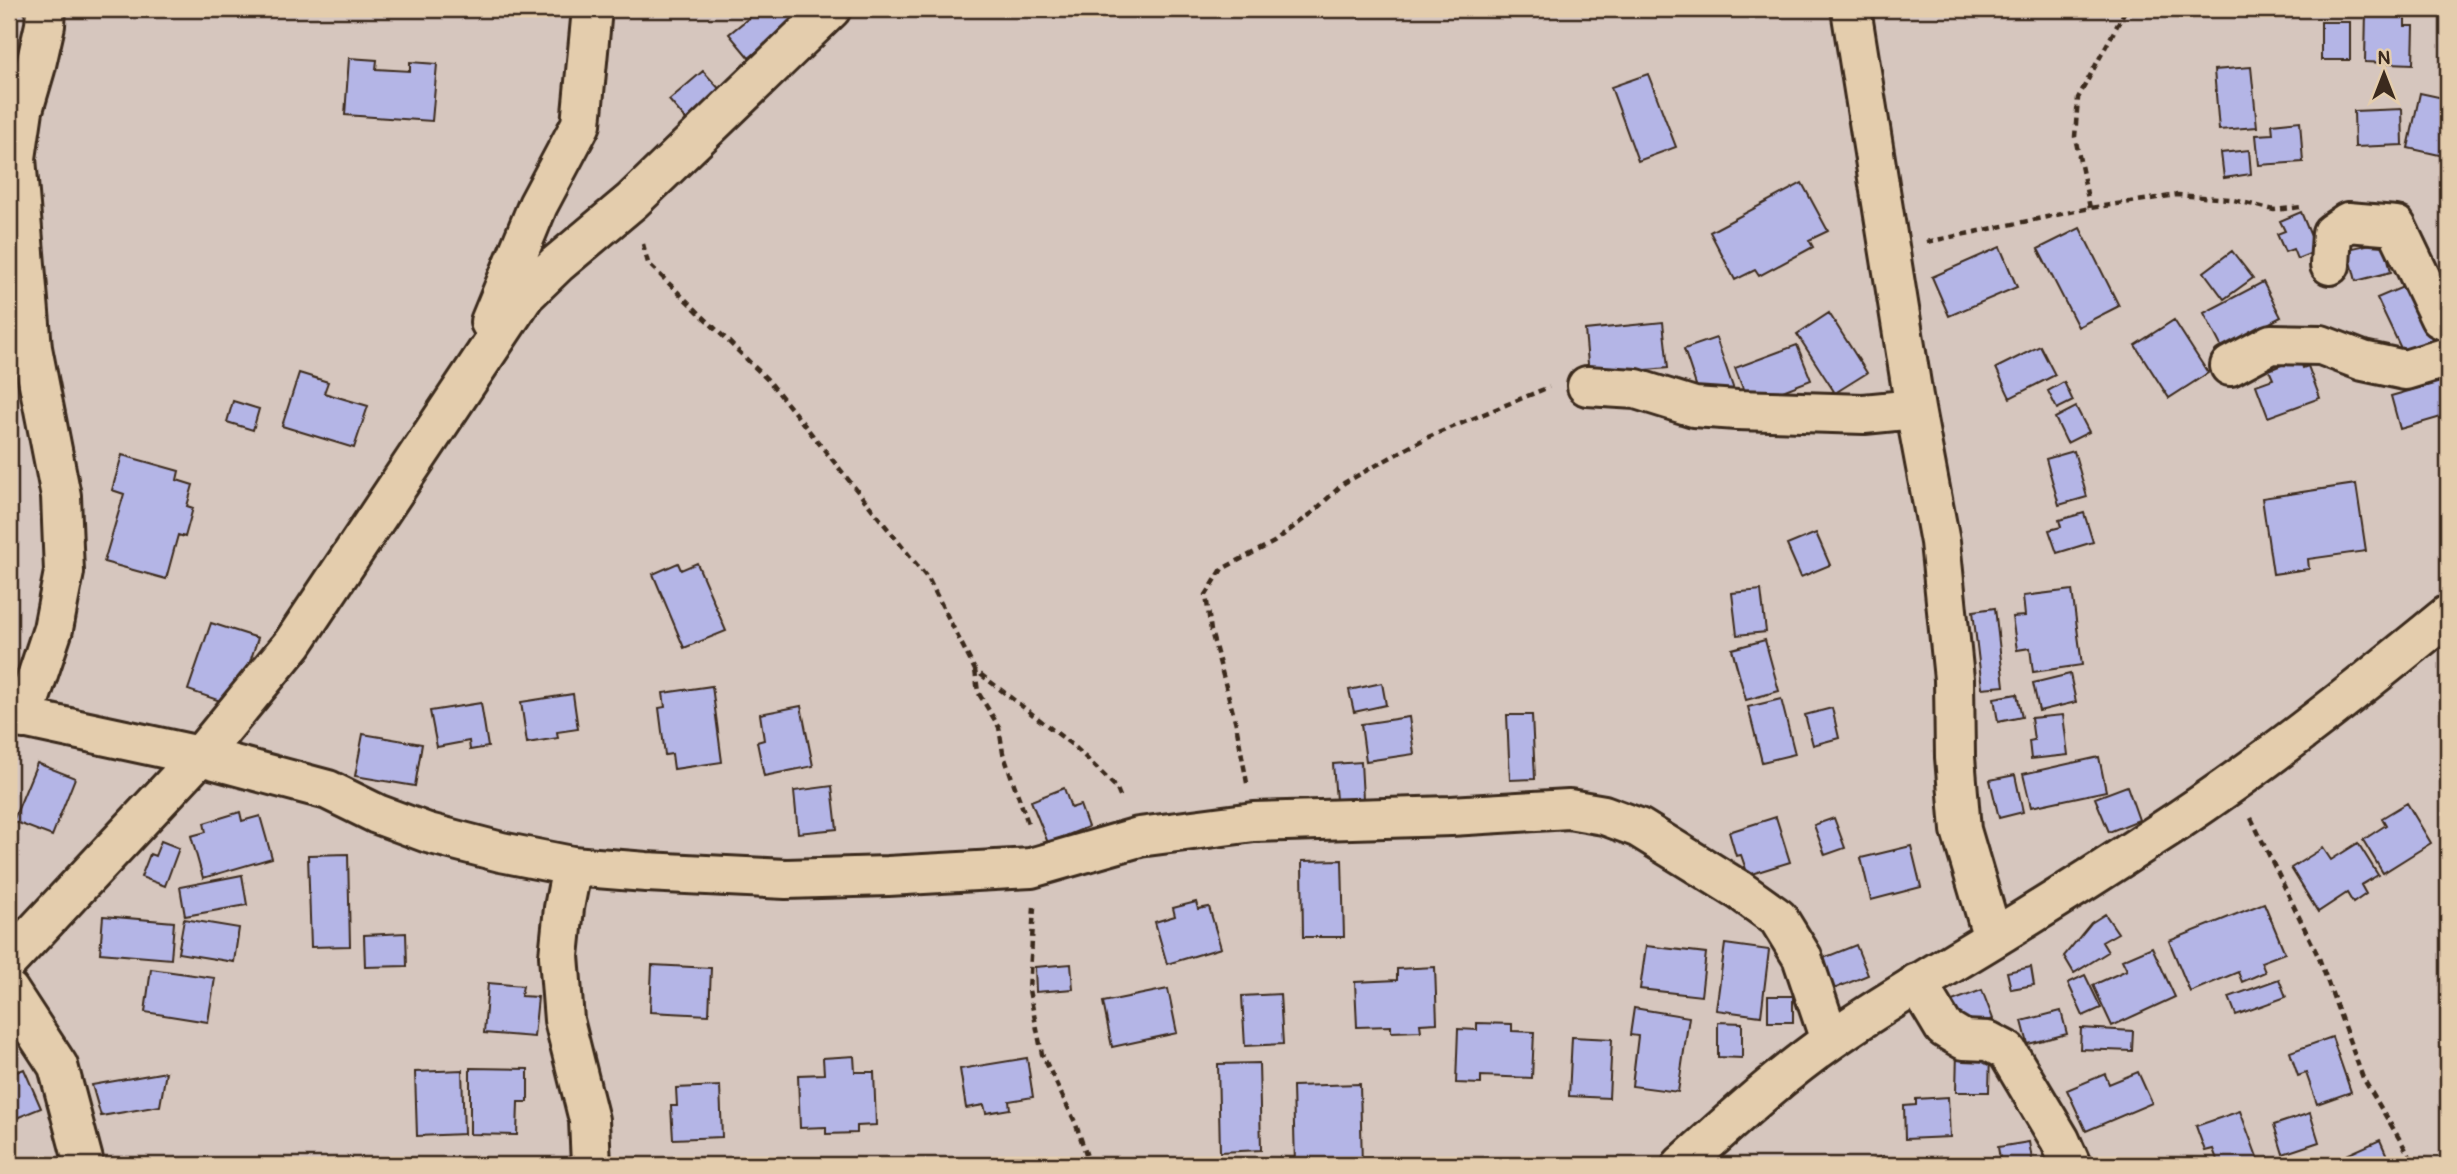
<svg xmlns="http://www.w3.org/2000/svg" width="2457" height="1174" font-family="Pangolin,sans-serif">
	<rect width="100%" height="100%" fill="#d6c6be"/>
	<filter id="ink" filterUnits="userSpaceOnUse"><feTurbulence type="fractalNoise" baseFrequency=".0143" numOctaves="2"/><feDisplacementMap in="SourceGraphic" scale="14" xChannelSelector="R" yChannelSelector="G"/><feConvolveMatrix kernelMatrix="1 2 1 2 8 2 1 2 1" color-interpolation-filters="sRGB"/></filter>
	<g filter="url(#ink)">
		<path fill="#b4b5e6" stroke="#3b2a1e" stroke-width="2" d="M760,9H790L798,18L749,58L729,34Z
			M2366,10L2405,11V26H2414L2413,64L2365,62Z
			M2321,22H2350V60H2321Z
			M349,58L377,60L376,69L410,71V62L437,64L432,121L345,115Z
			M2251,67L2257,127L2219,130L2214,70Z
			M703,71L723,93L688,122L669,100Z
			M1648,74L1676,147L1638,161L1611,87Z
			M2420,93L2448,99V138L2444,156L2408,148Z
			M2402,109L2403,145L2355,147L2354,111Z
			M2300,121L2303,162L2259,165L2256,135L2273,134L2272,124Z
			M2249,150L2251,174L2224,178L2221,153Z
			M1802,183L1828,231L1809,240L1813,247L1759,276L1755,270L1735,280L1710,232Z
			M2301,212L2317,251L2297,259L2293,249L2285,252L2277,234L2285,231L2280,221Z
			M2080,228L2119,306L2078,327L2038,249Z
			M2384,241L2391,272L2356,281L2348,249Z
			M2000,247L2017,287L1949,316L1932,277Z
			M2232,251L2253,278L2224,299L2204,272Z
			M2263,282L2281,317L2222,348L2204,313Z
			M2410,284L2438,344L2406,359L2377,298Z
			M1829,313L1867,373L1835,393L1797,334Z
			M2174,320L2208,373L2169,398L2135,345Z
			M1663,322L1668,368L1589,375L1585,330Z
			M1716,338L1734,390L1701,400L1684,349Z
			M1797,345L1811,380L1749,404L1735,368Z
			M2040,346L2055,375L2010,398L1996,368Z
			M2300,358L2303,368L2308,366L2320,398L2268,417L2256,385L2273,379L2269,370Z
			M299,373L328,382L324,393L368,406L354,448L282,426Z
			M2448,380V415L2400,429L2391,396Z
			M2064,382L2073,401L2057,409L2048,391Z
			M233,401L259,409L253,430L227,422Z
			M2076,407L2089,432L2067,443L2055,418Z
			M2074,451L2087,497L2059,505L2046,459Z
			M122,455L179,471L177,480L193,485L187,506L193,508L185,537L178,535L166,579L104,562L124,494L112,490Z
			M2356,484L2366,551L2308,559L2309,569L2273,574L2262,498Z
			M2084,513L2093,542L2057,553L2049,530L2061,527L2059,520Z
			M1816,533L1830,565L1801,577L1787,545Z
			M678,563L681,570L697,563L726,631L684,648L653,574Z
			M1761,590L1766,632L1737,635L1732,593Z
			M2072,590L2082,665L2033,672L2030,648L2017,650L2012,617L2025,616L2023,596Z
			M1995,608L2004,686L1982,688L1973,611Z
			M211,623L258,638L235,706L188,690Z
			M1765,640L1779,691L1746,700L1732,649Z
			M2070,674L2076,702L2039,711L2033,683Z
			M1382,683L1386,705L1354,712L1349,690Z
			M712,686L722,762L674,769L672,754L665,755L659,708L665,707L663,693Z
			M573,694L578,729L557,732L558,738L527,743L521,702Z
			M2017,694L2022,717L1998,722L1994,698Z
			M1781,699L1795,754L1762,762L1748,707Z
			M481,703L488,747L470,750L469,741L437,747L430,711Z
			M801,706L813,766L764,776L757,742L764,740L760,714Z
			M1832,708L1839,738L1813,745L1805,715Z
			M1507,715H1532L1535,779L1510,780Z
			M2063,715L2068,755L2031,759L2029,741L2034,740L2031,718Z
			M1409,717L1414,754L1366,761L1361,724Z
			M363,734L422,744L415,786L355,776Z
			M2099,757L2106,791L2031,807L2023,774Z
			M1361,762L1363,799L1336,800L1333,764Z
			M37,763L75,778L52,836L13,821Z
			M2015,775L2023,812L1999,818L1990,780Z
			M832,786L837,829L798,833L794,791Z
			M2127,786L2139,820L2109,832L2095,798Z
			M1064,788L1071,808L1080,805L1088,827L1048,843L1031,801Z
			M2407,803L2431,843L2383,873L2363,840L2386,825L2382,818Z
			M240,812L242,821L260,816L272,858L203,878L191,836L206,832L204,823Z
			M1776,817L1790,862L1748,875L1741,855L1736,856L1729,832Z
			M1834,818L1845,848L1825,855L1814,825Z
			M161,841L179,848L165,886L141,877L150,854L155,856Z
			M2358,843L2378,875L2361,885L2366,894L2353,903L2347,893L2318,912L2291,868L2323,848L2331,860Z
			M1911,846L1921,887L1871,900L1861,858Z
			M348,854L350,946L311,947L308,855Z
			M1342,860L1344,937H1303L1302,861Z
			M242,875L247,905L185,916L180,887Z
			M1196,902L1198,909L1209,907L1221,948L1167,964L1155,922L1175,916L1173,908Z
			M2264,903L2285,953L2261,962L2265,972L2242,982L2238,972L2190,992L2169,941Z
			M2105,914L2118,933L2102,942L2108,952L2074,973L2064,956L2091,923Z
			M103,916L174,922L171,959L100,953Z
			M184,919L239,928L234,962L178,953Z
			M406,933L407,966L365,967L364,935Z
			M1725,944L1769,950L1761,1016L1716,1010Z
			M1856,945L1868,975L1829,991L1816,961Z
			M1646,946L1706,953L1701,996L1640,989Z
			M2152,947L2175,997L2112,1026L2093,985L2127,970L2122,960Z
			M1071,964L1073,989L1036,992L1035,967Z
			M652,965L711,968L709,1015L650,1012Z
			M1435,967L1437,1023L1420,1024L1421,1031L1391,1032V1026L1357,1027L1355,982L1397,980V969Z
			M2031,967L2034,985L2011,989L2007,972Z
			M151,969L215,978L208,1022L145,1012Z
			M2085,975L2101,1008L2083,1016L2068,983Z
			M2279,979L2286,997L2236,1015L2229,997Z
			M488,983L523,986L521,996L538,997L534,1037L484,1033Z
			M1168,989L1177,1033L1112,1047L1103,1002Z
			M1982,990L1993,1019L1963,1031L1952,1001Z
			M1280,994L1283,1044L1245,1046L1242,996Z
			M1768,996H1793V1022H1768Z
			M1634,1008L1689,1017L1678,1092L1632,1086L1638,1036L1630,1035Z
			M2061,1011L2067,1034L2028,1044L2022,1021Z
			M1718,1022L1742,1023V1058L1718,1057Z
			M1477,1023L1512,1024V1031L1534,1032L1532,1078L1481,1076V1084L1456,1083L1458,1029L1477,1030Z
			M2081,1028L2133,1031L2132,1051L2080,1049Z
			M1572,1037L1612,1039L1609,1098L1569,1096Z
			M2332,1037L2351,1092L2317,1104L2306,1073L2298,1076L2290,1052Z
			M1957,1051L1990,1052L1989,1092H1956Z
			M854,1056L855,1072H874L876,1125L857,1126V1133L826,1134V1127L800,1128L798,1075L824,1074L823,1058Z
			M1027,1058L1033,1097L1009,1101L1010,1109L986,1113L984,1105L966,1108L960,1069Z
			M1259,1063L1261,1150L1220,1152L1218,1064Z
			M470,1068L528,1069V1102H518L517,1135L470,1134Z
			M24,1069L41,1108L9,1121V1075Z
			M462,1070L464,1134L417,1136L415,1072Z
			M166,1072L160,1106L101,1116L92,1085Z
			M2138,1072L2152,1103L2086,1131L2067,1090L2105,1074L2109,1084Z
			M1360,1084L1362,1165H1295L1293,1086Z
			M720,1086L722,1137L673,1139L671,1106H677L676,1088Z
			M1948,1097L1950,1137L1905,1139L1904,1106L1916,1105V1099Z
			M2240,1111L2260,1165H2219L2213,1149L2205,1151L2196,1126Z
			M2310,1113L2319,1142L2283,1154L2274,1125Z
			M2380,1140L2391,1165H2345L2342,1157Z
			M2029,1142L2033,1165H2001L1998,1147Z
			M1883,1156L1887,1165H1858Z
			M1940,1156L1944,1165H1915Z"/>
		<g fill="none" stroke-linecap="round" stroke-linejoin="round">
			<g stroke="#3b2a1e" stroke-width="44">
				<path id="minor" d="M1851,9L1915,409L1940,542L1954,679L1955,757L1961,830L1993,938
					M2330,265L2332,233L2348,222L2396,226L2440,318L2448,322
					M490,322L538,205L581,124L592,9
					M2230,366L2271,344L2321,345L2363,361L2405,370L2448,357
					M1587,386L1636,389L1694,407L1737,410L1864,414L1915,409
					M9,715L200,756L328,790L377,814L428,833L501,852L572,866L646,872L786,879L888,876L1031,868L1139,837L1254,822L1451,816L1569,809L1604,815L1639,828L1739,890L1778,918L1802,957L1830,1040
					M23,719L53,629L64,572L61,496L32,348L16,158L23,110L35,69L45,25L46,9
					M572,866L564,908L559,956L564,1020L589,1120L591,1165
					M9,960L200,756L293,643L525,295L557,264L632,201L831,9
					M1917,983L1944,1028L1964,1040L1988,1041L2007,1051L2060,1140L2071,1165
					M9,991L58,1066L83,1160V1165"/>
			</g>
			<g stroke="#3b2a1e" stroke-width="44">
				<path id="tertiary" d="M1682,1165C1730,1122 1778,1077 1831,1040C1883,1003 1938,972 1992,939C2046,906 2100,872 2153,837C2257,770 2353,693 2448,615"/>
			</g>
			<path stroke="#3b2a1e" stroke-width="4.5" stroke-dasharray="7 5" stroke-linecap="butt" d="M2090,208L2075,137L2078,98L2126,9
				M1927,242L2090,208L2177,195L2230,199L2274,210L2301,207
				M643,244L648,263L769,381L929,580L975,670L1075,747L1116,787L1122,801
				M975,670L978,692L999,727L1003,753L1029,826
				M1247,783L1236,724L1211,631L1206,595L1222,569L1274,542L1312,513L1344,483L1426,438L1549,387
				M2251,818L2319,958L2363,1078L2415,1165
				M1034,907L1029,990L1042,1054L1075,1122L1090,1165"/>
			<use href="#minor" stroke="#e4cdad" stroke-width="38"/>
			<use href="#tertiary" stroke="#e4cdad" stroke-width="38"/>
		</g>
	</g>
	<rect width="2457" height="1174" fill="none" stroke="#e4cdad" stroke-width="35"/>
	<rect x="18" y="18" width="2422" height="1139" fill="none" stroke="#3b2a1e" stroke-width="2.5" filter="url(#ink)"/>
	<g transform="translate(2384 74)" stroke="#e4cdad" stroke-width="5" paint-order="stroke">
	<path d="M0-5L12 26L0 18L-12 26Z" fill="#3b2a1e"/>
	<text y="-10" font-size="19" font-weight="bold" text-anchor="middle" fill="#3b2a1e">N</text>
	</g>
</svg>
